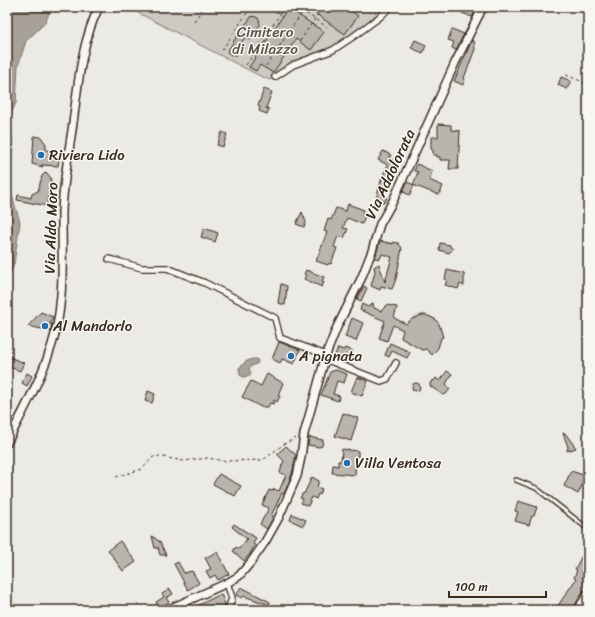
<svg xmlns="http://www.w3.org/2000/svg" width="595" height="617" font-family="Sriracha,sans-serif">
	<rect width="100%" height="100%" fill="#ebeae5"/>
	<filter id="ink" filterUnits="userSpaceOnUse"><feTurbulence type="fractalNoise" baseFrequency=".025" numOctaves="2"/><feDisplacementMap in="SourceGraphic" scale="8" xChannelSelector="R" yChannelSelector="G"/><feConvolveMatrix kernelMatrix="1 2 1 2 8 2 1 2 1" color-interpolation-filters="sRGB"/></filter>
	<g filter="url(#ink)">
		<path fill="#cdcac4" stroke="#847a71" d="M127,7H387L372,20L331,49L315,55L301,58L294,62L270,80L258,75Z"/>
		<path fill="#a8a198" stroke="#7c7167" d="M7,7H52L45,23L26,41L18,66L16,103L9,118L7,119Z
			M7,126L12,133L13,147L10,174L11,192L20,222L14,264L7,281Z
			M252,359H257L258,363L250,367L249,369L251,373L250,376L243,377L240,375L239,368L245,362Z"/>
		<path fill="#bab4ae" stroke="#3b2a1e" d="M306,7H346L358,16L345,34Z
			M465,7H469L475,11L472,17L462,13Z
			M288,8L324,32L311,50L296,39L273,73L260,65L256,71L249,67Z
			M252,16L253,17L254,16L259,19L260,25L256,30L257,31L250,40L245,37L238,48L240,49L234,57L227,52L244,25H245Z
			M452,29L464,34L456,50L452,48L454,42L448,40Z
			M415,40L426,45L423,53L411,48Z
			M472,40L474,41L475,49L464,78L465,79L463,85L454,81Z
			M561,77L571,81L567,89L558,85Z
			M264,89L272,92L266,108L269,109L267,114L259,111L260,107L258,106Z
			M438,124L451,125V130L460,131L458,169H449L450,160H440V157H437V155H433V150L431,149V137H438Z
			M222,132L227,134L223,147L217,145Z
			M34,136L41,137L46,144V150L60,152L58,166L41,165L43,167L32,164Z
			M383,151L391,155L389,158L399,163L382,196L387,198L384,203L380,201L377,206L376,205L377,200L376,199L382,177L388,165L378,160Z
			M417,164L432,171L429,180L443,186L439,195L413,185L418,172L414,171Z
			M46,172L51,178L47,206L17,200L18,195L31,198L32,194L38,191L42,176Z
			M407,182L414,185L410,195L403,192Z
			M348,204L364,210L362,214L365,216L362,224L347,218L343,228L348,229L344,238L338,236L334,247L337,248L331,264L329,263L328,265L316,261L327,232L324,231L328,219L331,220L336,208L346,211Z
			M302,212L306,222L304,227L296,224Z
			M204,228L218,233L215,242L201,237Z
			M380,241L393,244V242L398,243L402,248L396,279L392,289L381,286L380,290L371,286L375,272L374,267L379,264L385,282L392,257L382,254L380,259L375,258Z
			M440,243L450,245V247L453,249L449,253L439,250Z
			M306,270L324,277L322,281L324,282L322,287L304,279L306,275L304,274Z
			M447,270L464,274V286L460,284L458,289L445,285L447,280L445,279Z
			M281,284L287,286L285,305L278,303Z
			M364,286L367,288L361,301L357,299Z
			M373,303L374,308L381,311L387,305L397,307L394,318L406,324L412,319L422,315H426L435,319L439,324L443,337L441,338L438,348L432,355L426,349L422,350L401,338L403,330L393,325L387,341L379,338L385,321L360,310L362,304L368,307Z
			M41,312L53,317L50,324H52L51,331L28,326Z
			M352,318L363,323L356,341L345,337Z
			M279,342L300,350L294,364L282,359L280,363L272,359Z
			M390,343L410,352L407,358L392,351L389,357L385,355Z
			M338,348L344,350L345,348L353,351L348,363L334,357Z
			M7,356L24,363L20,371L7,366Z
			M336,370L347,374L344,383L337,381L333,394L340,396L338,401L321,395L330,372Z
			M447,371L452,374L446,384L450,389L446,394L443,395L430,386V384L432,380L434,381L436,378L440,381Z
			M27,373L32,376L27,386L22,383Z
			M267,374L283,383L278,395L280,396L277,402L274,400L273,404L270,403L268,407H261L242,397L251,381L261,386Z
			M357,377L368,381L362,396L351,392Z
			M412 387a4 4 0 1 1 8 0a4 4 0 1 1-8 0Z
			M148,391L155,394L152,403L145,401Z
			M343,413L358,418L351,441L335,436Z
			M563,433H565L576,448L567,451L568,447Z
			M309,437L323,440L322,446L319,447L308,445Z
			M286,446L296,455L292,474L284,494L282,493L271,516L273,518L267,529L260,524L269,508L262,505L269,490L272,491L274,489L279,491L286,475L280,473L282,465L284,461L277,454Z
			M342,449L358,451V457L356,456L355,475L332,473L333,465L338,466V461H341Z
			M571,471L586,476L578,494L564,486Z
			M219,474L241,486L235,496L213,484Z
			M312,477L319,481L317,487L322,489L320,495L318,494L316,499L312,497L308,506L301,503L303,499L300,498L303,493L304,494Z
			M518,501L537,507L534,516H532L529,525L515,521L518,512L515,511Z
			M292,514L306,520L303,526L290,520Z
			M234,524L256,538L253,543L255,545L250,554L244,561L233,551L236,547L239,549L247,539L232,527Z
			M152,536L160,542L166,555H160L158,548H159H155Z
			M120,541L136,562L123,571L108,550Z
			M588,544V569L583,578L588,580V588L584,590L572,610H555L576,579L574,578L577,570L575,569Z
			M217,552L229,574L218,580L215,575L210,578L206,571L211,569L205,558Z
			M178,562L184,573L192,571L199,583L188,590L174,564Z
			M241,587L270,602L269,605L244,596L242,598L236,595Z
			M170,589L173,594L166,598L169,602L159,608L156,602L164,597L162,594Z
			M221,594L225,604L224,610H199L197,606Z"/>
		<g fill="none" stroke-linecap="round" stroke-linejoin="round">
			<g stroke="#3b2a1e" stroke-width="6">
				<path id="service" d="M516,480L536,488L588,529"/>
			</g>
			<g stroke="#3b2a1e" stroke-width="8">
				<path id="minor" d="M275,77L293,65L333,50L354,36L381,16L390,7
					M109,259L142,268H167L205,283L275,318L280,338L326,355
					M325,359L381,381L387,379L396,363
					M227,583L232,598L228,610
					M577,610L588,592"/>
			</g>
			<g stroke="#3b2a1e" stroke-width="10">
				<path id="tertiary" d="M7,443C26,405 51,362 58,320C64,284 62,248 62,212C63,185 68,157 72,130C78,89 80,45 99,7
					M167,610L227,583L239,576L251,562L265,542L279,517L297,476L301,457L304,434L326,355L337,327L361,279L372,251L380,224L393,201L455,63L483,7"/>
			</g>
			<path stroke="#3b2a1e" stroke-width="1" stroke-dasharray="3 3" stroke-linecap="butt" d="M296,7L327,27
				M194,21L204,7
				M300,41L323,7
				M222,50L251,7
				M246,65L285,7
				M266,66L306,7
				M566,75L588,84
				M116,477L142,469L153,457L159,456L183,461L208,458L224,461L263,460L284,444L296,438"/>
			<use href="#service" stroke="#f6f6f2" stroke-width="3"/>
			<use href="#minor" stroke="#f6f6f2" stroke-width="5.5"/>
			<use href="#tertiary" stroke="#f6f6f2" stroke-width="7"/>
		</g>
	</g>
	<g fill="#1f6fb2" stroke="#f6f6f2" stroke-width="1.5">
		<circle cx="41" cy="155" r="4"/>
		<circle cx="45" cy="326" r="4"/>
		<circle cx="291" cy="356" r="4"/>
		<circle cx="347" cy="463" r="4"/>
	</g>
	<g text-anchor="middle" stroke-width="3" stroke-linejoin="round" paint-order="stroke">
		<g font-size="15" fill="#605248" stroke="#f6f6f2">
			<text x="265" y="37">Cimitero<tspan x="265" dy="17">di Milazzo</tspan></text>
		</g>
		<g font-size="15" fill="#3b2a1e" stroke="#f6f6f2" text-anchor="start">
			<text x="49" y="160">Riviera Lido</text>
			<text x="53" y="331">Al Mandorlo</text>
			<text x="299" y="361">A pignata</text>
			<text x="355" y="468">Villa Ventosa</text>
		</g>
		<g font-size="15" fill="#3b2a1e" stroke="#f6f6f2">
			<text transform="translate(390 174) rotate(-65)" y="5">Via Addolorata</text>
			<text transform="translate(51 228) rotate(-88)" y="5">Via Aldo Moro</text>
		</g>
	</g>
	<rect width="595" height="617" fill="none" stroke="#f6f6f2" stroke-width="24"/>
	<rect x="12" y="12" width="571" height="593" fill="none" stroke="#3b2a1e" stroke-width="1.5" filter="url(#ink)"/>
	<path d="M449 591v6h97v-6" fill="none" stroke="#3b2a1e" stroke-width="2"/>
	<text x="455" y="591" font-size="12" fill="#3b2a1e" stroke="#f6f6f2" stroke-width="3" paint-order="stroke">100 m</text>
</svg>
